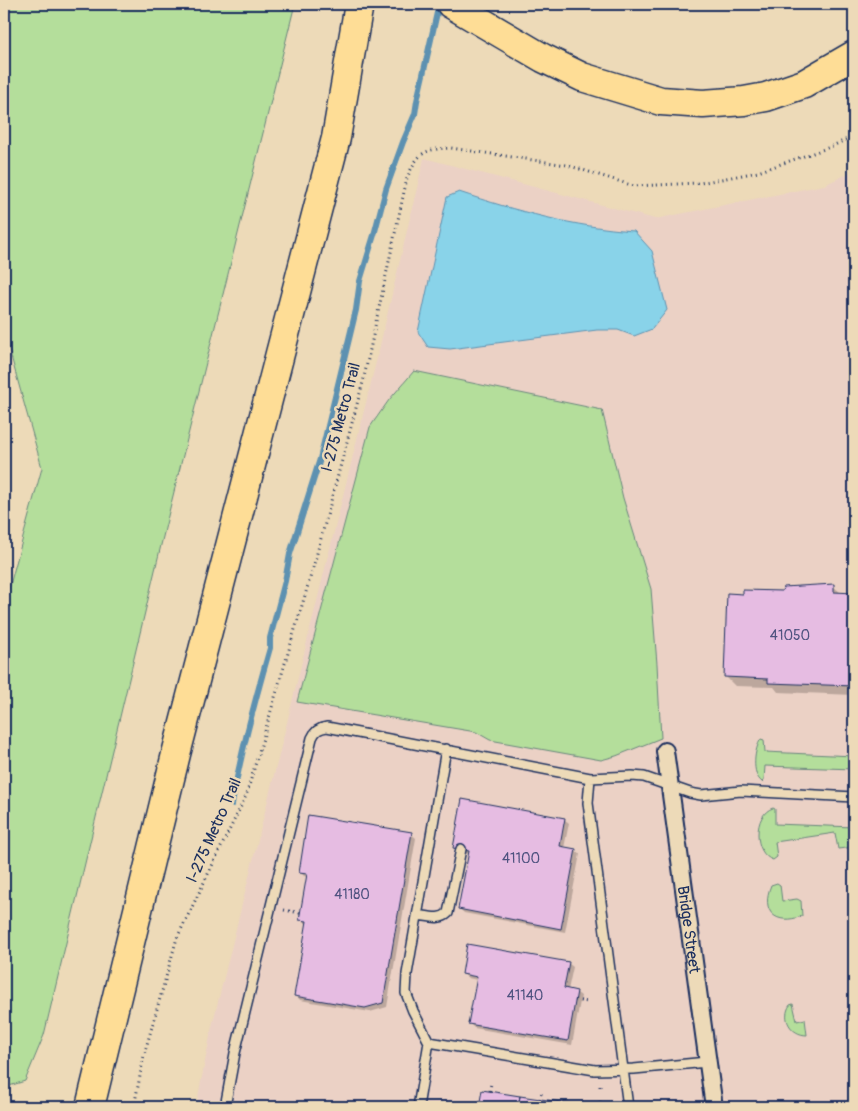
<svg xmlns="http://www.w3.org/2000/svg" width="858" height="1111" font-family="Pangolin,sans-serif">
	<rect width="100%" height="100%" fill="#eddab8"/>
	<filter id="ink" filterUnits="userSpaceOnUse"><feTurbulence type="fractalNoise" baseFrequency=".02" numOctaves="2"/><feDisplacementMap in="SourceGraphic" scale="10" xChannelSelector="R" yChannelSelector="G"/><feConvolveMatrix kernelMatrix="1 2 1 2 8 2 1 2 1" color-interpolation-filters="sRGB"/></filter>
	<g filter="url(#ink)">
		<path fill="#ebd1c5" d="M424,158L655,219L824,185L854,171V1107H196L212,1026L378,354Z"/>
		<path fill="#b4de9b" stroke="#68867c" d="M4,4H295L167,520L44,1035L25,1081L9,1086L4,1081V607L42,468L4,331Z
			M414,371L602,410L623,498L651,589L657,664L661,738L616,756L601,760L490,740L476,732L297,702L370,427L389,400Z
			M761,739L764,740L765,752L854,756V769L765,766L764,780L762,782C751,774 754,749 761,739Z
			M773,808L775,809V824L854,827V847L838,849L835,833L775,842L777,857L773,860C753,854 753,814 773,808Z
			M777,883L780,885L782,901L797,899L801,901L802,916C776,926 760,912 771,885Z
			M793,1004L797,1021L805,1019L807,1035C791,1035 781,1018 790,1005Z"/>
		<path fill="#89d3e9" stroke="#5d91b1" d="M459,192C516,211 574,227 634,231L652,251L667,310L652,329L634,336L618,330H597L450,349L428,347L418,332L447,197Z"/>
		<path fill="#0003" d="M833,586L841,593L854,594V695L778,692L774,687L735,686L725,676L744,595L783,593Z
			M564,819L569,823L564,848L575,850L580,854L565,932L464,913L460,909L470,854L458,852L454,848Z
			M411,834L416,838L387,1007L370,1012L300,1000L296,995L308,924L305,923L300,919L307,877L304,876L300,872Z
			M568,963L573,967L568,990L576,992L581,996L572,1045L474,1028L470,1024L477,980L468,978L463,974Z
			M483,1091L586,1107H481Z"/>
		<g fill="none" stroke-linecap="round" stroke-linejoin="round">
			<path stroke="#5d91b1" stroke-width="6" d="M232,804C241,751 255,700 270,648V638L285,581L290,554L320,459L356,310L360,281L374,235L386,189L403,142L415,114L417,101L439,4"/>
		</g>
		<path fill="#e6bce2" stroke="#1b2f5e" d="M834,584V592L854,593V686L768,683V679L724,677L727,593L743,594V590L782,591L783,587Z
			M462,799L565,818L560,846L576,849L561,929L458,909L469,851L453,848Z
			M308,815L412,832L383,1003L365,1008L294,996L307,921L299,920L307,874L299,873Z
			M467,944L569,962L564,988L577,991L568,1041L468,1024L477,977L462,974Z
			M482,1090L520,1096L518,1107H479Z
			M520,1096L561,1102L560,1107H518Z
			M561,1102L594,1107H560Z"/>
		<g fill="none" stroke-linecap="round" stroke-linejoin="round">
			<g stroke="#1b2f5e" stroke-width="12">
				<path id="service" d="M590,778L588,803L628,1107
					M417,915C428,916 440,921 448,913L461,849
					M429,1042L595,1070L634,1069L707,1062
					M225,1107L235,1053L312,738C315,731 319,728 327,727L590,778L632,776L644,777L690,793L701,795L741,791L854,797
					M418,1107L429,1042L413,1011L406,993L407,974L446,749"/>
			</g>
			<g stroke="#1b2f5e" stroke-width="20">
				<g id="minor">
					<path id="s1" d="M665,751L714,1107"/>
				</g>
			</g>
			<g stroke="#1b2f5e" stroke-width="31">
				<path id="motorway" d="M451,4L543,58L582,77L661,101L703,104L744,101L766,97L804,84L854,55
					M90,1107L176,754L336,138L359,4"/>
			</g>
			<path stroke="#1b2f5e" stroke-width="3" stroke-dasharray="1 4" stroke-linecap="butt" d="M284,910L300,913
				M575,1000L588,1002
				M490,1091L491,1082
				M540,1099L542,1092
				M134,1107L144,1055L177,938L246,796L313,568L363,382L407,178C418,153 423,149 451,148L567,165L634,186L700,183L758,172L830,147L854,136
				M600,1107V1086"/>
			<use href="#service" stroke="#eddab8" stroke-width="9"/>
			<use href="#minor" stroke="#eddab8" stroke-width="16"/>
			<use href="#motorway" stroke="#fedd96" stroke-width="28"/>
		</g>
	</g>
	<g text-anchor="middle" stroke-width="5" stroke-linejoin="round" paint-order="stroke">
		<g font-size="14" fill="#4e527f">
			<text x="790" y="640">41050</text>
			<text x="521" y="863">41100</text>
			<text x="352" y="899">41180</text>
			<text x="525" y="1000">41140</text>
		</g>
		<g font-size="16" fill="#1b2f5e" stroke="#eddab8">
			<text transform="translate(340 417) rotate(-75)" y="6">I-275 Metro Trail</text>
			<text transform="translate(213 830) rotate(-66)" y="6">I-275 Metro Trail</text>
			<text dy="6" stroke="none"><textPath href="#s1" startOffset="180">Bridge Street</textPath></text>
		</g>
	</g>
	<rect width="858" height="1111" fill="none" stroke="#eddab8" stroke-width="20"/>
	<rect x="10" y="10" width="838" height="1091" fill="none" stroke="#1b2f5e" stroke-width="2" filter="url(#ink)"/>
</svg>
